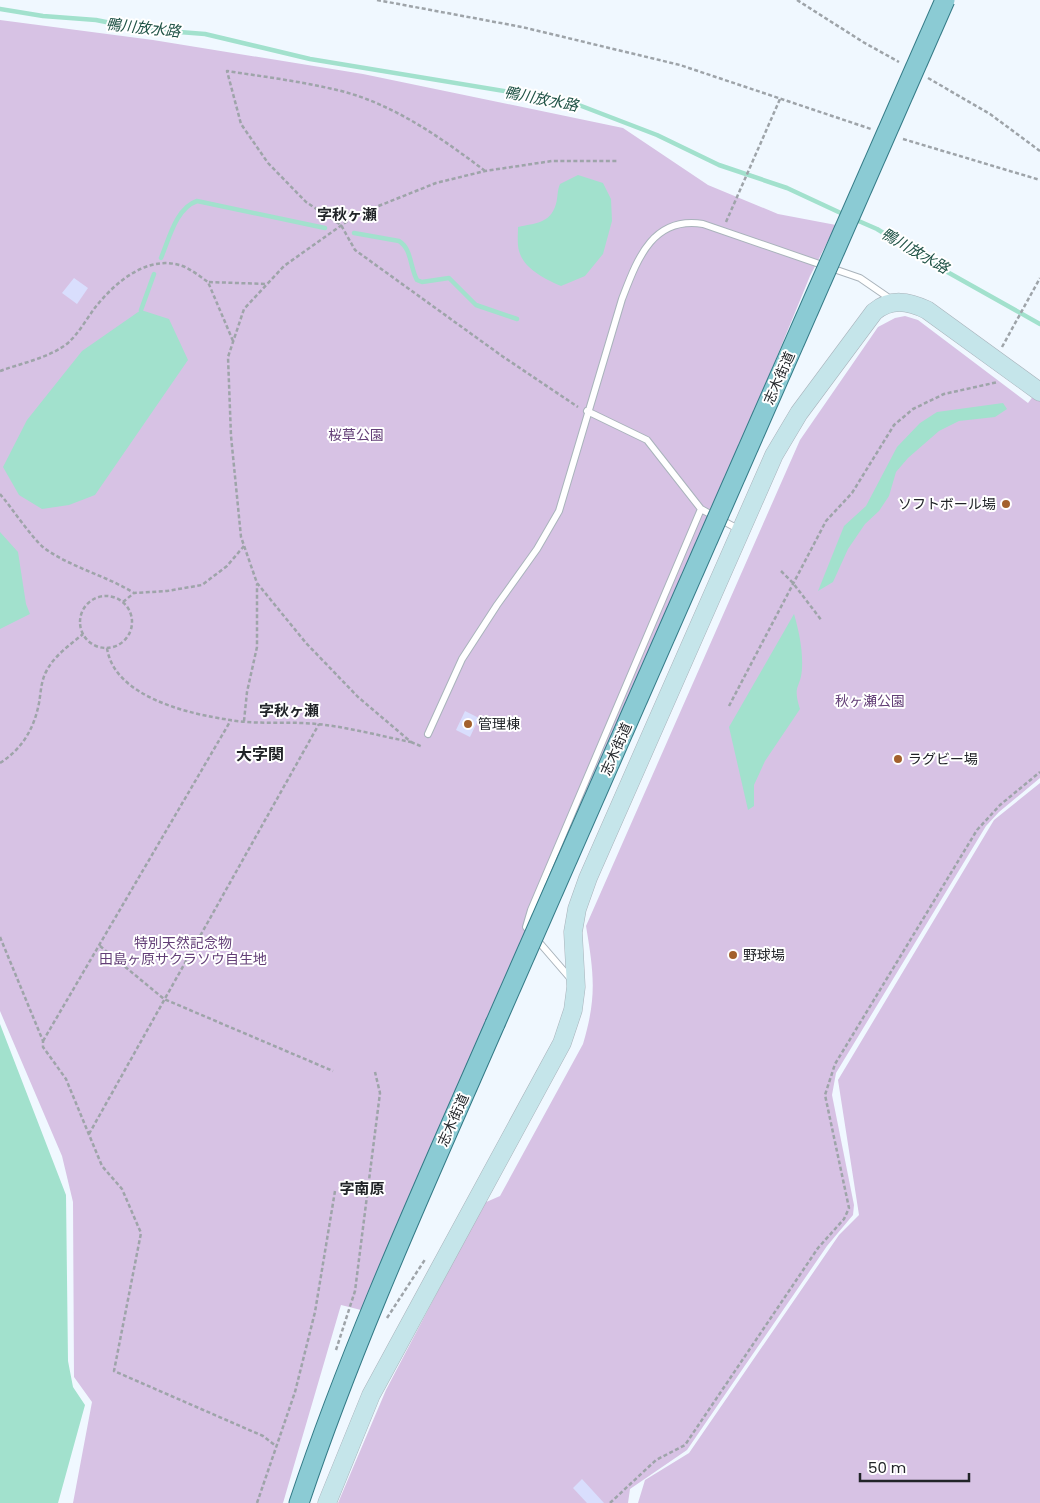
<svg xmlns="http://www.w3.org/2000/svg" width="1040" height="1503" font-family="Poppins,'Noto Sans JP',sans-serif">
	<rect width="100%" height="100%" fill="#f0f8ff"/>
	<path fill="#d7c2e4" d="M0,20L153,40L363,74L623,128L708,185L778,214L836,225L810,276L738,451L487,1018L361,1310L341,1305L283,1503H73L92,1402L74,1377L73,1202L62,1156L0,1011Z
		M905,316L918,320L1028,403L1040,387V778L999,812L986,826L836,1073L832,1095L854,1205L853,1215L827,1246L687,1450L630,1489L628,1503H338L386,1390L484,1203L500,1196L583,1044C597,997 594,974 586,926L800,440L878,327L895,318Z
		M1040,783V1503H638L645,1480L689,1453L839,1235L859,1215L838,1080L994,820Z"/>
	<path fill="#a2e1cd" d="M578,175L603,183L611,199L612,221L603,254L585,276L561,286C545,279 524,269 519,251C517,244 518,234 518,227C535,223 550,224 556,204C558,197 557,191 560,184Z
		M141,310L169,319L188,360L95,495L69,505L42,509L19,495L3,467L27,420L82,351Z
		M1003,403L1007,409L995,417L959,421L939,431L908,458L896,472L889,496L879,511L865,524L848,549L833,582L818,591L844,526L866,506L897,447L920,423L937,412Z
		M0,532L18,552L26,604L30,614L0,629Z
		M794,614C799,631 803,650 802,668C801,689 792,684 800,709L765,761L754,785V806L748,810L729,727Z
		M0,1024L66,1195L68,1361L73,1387L85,1405L58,1503H0Z"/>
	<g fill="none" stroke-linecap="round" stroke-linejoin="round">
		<path stroke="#a2e1cd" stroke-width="4.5" d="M0,9L43,16L96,20L141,29L205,34L310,59L571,102L657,135L719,165L787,188L845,215
			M854,219L877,229L942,269L1040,324
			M354,233L399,241C412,249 410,268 417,280L422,282L449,278L476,305L517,319
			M161,258C169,239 176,208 197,201L325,228
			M141,310L154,274"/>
	</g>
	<path fill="#d9defd" d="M74,278L88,288L77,304L62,293Z
		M465,711L479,718L470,737L456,730Z
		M582,1479L604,1503H587L573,1488Z"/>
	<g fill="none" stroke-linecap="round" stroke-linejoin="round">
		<g stroke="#a9b3bb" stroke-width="8">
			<path id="lane" d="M587,411L647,440L701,509L740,530
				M428,734L462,659L497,605L537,549L559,511L622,299C637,260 652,216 703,224L860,278L892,300
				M570,978L526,927L531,910L701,509"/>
		</g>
		<g stroke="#a9b3bb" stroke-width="19">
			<path id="secondary" d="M327,1503L371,1395L562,1043L573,1010L576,987L573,932L577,909L588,878L774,455L799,413L874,312C891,298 908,301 927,310L1040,392"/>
		</g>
		<g stroke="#337a86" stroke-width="21">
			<path id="primary" d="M299,1503C354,1339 426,1182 495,1024"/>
		</g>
		<path stroke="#9ea4a9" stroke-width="2.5" stroke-dasharray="4 2.5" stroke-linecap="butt" d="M377,0L522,27L680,65L871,129
			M797,0L863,42L899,62
			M928,78L990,114L1040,151
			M903,139L1040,180
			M485,171C443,139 396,106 345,92C306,82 266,77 227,71L241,124L268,163L306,202L341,225L355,250L502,356L578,407
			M726,222L780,99
			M233,341L208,282L267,284
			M1002,347L1040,278
			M0,371C22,363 49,358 68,343C78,334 86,320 94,309C114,283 149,252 185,267C193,271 201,277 208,282
			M0,494C12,508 31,537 44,548C72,568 105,575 134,593
			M781,571L793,583L822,621
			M80 622a26 26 0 1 1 52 0a26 26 0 1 1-52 0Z
			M123,602L134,593L167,591L202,585L227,566L244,546
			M107,648C114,697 189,714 230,720C259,725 289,721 317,724C348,727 380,736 411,742L358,697L306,643L257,583L241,537L231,436L228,357L244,309L284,266L356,215L436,183L485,171L552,161H617
			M729,706L826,521L852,493L894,425L913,409L944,394L998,382
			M244,721L247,692L257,647V584
			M411,742L423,747
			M0,763C22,749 34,729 39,703C41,692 41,680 47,670C55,655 70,645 83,634
			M0,937L43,1041V1047L66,1079L102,1166L122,1189L141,1233L114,1371L263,1436L276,1446
			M100,946L164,999L333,1071
			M43,1041L231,720
			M89,1134L319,724
			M387,1318L426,1258
			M336,1350L355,1291L380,1093L375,1072
			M257,1503L295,1392L315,1312L335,1191
			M610,1503L656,1460L685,1445L818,1248L844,1219L849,1208L825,1095L835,1064L977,830L1000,805L1040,772"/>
		<use href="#lane" stroke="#fff" stroke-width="6"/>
		<use href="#secondary" stroke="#c5e5ea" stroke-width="18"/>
		<use href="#primary" stroke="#8bcbd4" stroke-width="19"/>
		<g stroke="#337a86" stroke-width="21" stroke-linecap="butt">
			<path id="primary-bridge" d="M495,1024L945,0"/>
		</g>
		<use href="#primary-bridge" stroke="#8bcbd4" stroke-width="19"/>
	</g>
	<g fill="#a3612d" stroke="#fff" stroke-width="2">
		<circle cx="1006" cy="504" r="5"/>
		<circle cx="468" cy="724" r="5"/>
		<circle cx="898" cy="759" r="5"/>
		<circle cx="733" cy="955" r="5"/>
	</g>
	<g text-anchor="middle" stroke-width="4" stroke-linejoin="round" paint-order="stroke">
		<g font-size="14" fill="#212428" stroke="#fff">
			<text transform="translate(779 378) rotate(-66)" y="5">志木街道</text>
			<text transform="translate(616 749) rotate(-66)" y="5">志木街道</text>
			<text transform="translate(453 1120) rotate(-66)" y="5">志木街道</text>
		</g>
		<g font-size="14" fill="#633f77" stroke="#fff">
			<text x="356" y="440">桜草公園</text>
			<text x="870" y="706">秋ヶ瀬公園</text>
			<text x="183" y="948">特別天然記念物<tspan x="183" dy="16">田島ヶ原サクラソウ自生地</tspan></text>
		</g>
		<g font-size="14" fill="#212428" stroke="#fff" text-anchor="start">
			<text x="996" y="509" text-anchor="end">ソフトボール場</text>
			<text x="478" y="729">管理棟</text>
			<text x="908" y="764">ラグビー場</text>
			<text x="743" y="960">野球場</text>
		</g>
		<g font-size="15" font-style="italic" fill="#205346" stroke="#fff">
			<text transform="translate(143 28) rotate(6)" y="5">鴨川放水路</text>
			<text transform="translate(541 99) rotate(11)" y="5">鴨川放水路</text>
			<text transform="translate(915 251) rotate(30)" y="5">鴨川放水路</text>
		</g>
		<g font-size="15" font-weight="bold" fill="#212428" stroke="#fff">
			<text x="347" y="220">字秋ヶ瀬</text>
			<text x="289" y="716">字秋ヶ瀬</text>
			<text x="362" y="1194">字南原</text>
		</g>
		<g font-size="16" font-weight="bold" fill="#212428" stroke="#fff">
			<text x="260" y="760">大字関</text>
		</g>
	</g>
	<path d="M860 1473v8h109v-8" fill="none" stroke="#212428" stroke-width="2.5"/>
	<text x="868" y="1473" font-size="15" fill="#212428" stroke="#ffffff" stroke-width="4" paint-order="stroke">50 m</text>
</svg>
